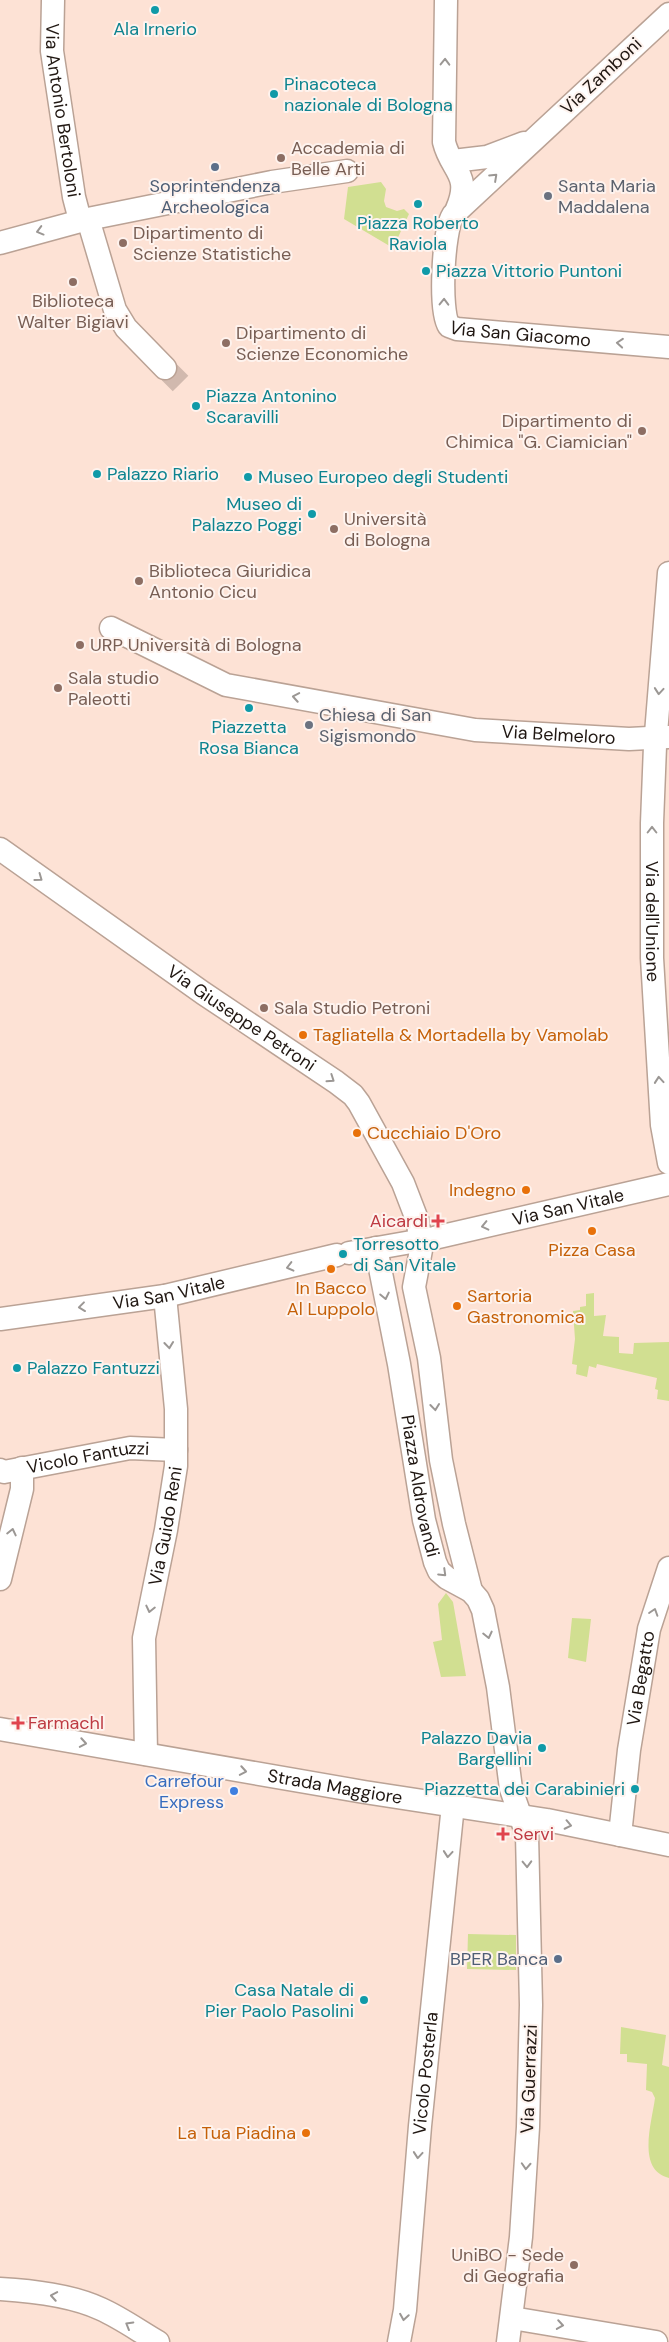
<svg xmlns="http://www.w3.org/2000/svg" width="669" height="2342" font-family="'DM Sans',sans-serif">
	<rect width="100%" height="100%" fill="#fde2d5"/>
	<path fill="#d1df91" d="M381,182L386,189L384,201L386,207L397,211L404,209L409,214L393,248L344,219L348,187Z
		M594,1293V1316L606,1315L603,1336L619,1337V1353L633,1354L634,1343L669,1342V1401L657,1399L658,1390L655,1389L657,1378L597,1364L596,1368L589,1366L587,1377L576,1374L577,1365L572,1364L575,1339L573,1311L580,1310V1307L586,1306V1294Z
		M446,1593L453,1602L466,1676L441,1677L433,1642L442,1640L438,1604Z
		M572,1618L591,1619L586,1662L568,1658Z
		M468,1934L516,1935V1970L467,1969Z
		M621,2027L666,2035L662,2065L669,2067V2178C636,2170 652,2122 655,2098L652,2092L646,2090L647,2064L627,2062V2054H620Z"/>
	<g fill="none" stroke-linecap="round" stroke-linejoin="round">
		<path stroke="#d1b9ae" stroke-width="22" stroke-dasharray="22 11" stroke-linecap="butt" d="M165,368L181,384"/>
		<g stroke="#baa295" stroke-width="25">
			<g id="minor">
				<path id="s1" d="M53,0L52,51L74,197L80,220"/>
				<path d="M446,0L444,142C451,171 472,174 457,209"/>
				<path id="s2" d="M669,14L453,215C443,231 439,311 449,326L457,329L669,347"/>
				<path d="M453,161L487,157L524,143"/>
				<path d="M88,219L115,310L126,328L165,368"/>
				<path d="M0,243L88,219L272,182L347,171"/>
				<path id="s3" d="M669,573L655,746L652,823V958L662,1125L669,1163"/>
				<path id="s4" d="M111,628L226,685L475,730L629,739L669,737"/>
				<path id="s5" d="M0,849L203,993L336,1082L353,1095L359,1103L403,1183L418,1222L421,1250L414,1287L429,1358L441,1460L454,1524L471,1591"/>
				<path id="s6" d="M376,1248L399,1364L424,1520L435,1562L439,1571L447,1578L471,1591L478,1599L483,1610L498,1687L511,1789L527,1835L531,2005L528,2127L521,2237L508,2342"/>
				<path id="s7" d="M349,1253L434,1238L669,1184"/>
				<path id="s8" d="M0,1319L165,1296L337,1255"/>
				<path id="s9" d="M0,1470L4,1472L130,1448L176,1450"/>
				<path d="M0,1579L22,1489V1468"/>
				<path id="s10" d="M0,1729L364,1792L547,1820L669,1845"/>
				<path id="s11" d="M146,1754L144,1638L166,1530L176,1466V1409L165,1296"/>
				<path id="s12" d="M620,1835L629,1750L649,1629L669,1568"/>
				<path d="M0,2289C33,2291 71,2295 101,2309C121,2318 139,2331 158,2342"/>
				<path d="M512,2318L656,2342"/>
				<path id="s13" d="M399,2342L405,2310L420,2126L453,1805"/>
			</g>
		</g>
		<use href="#minor" stroke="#fff" stroke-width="22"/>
	</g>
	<defs><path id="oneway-chevron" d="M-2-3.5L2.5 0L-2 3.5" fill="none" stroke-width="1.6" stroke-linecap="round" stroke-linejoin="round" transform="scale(1.25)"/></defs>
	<g stroke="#9b9794">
		<use href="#oneway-chevron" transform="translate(445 62) rotate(-89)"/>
		<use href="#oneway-chevron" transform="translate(494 177) rotate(-43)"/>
		<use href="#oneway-chevron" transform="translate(40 231) rotate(165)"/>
		<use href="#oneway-chevron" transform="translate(444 302) rotate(-89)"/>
		<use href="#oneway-chevron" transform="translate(620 343) rotate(-175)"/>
		<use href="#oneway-chevron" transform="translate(659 691) rotate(95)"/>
		<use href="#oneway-chevron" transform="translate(296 697) rotate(-170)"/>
		<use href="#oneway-chevron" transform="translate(652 830) rotate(-90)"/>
		<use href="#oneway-chevron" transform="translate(39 878) rotate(36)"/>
		<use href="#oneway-chevron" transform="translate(331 1079) rotate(34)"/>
		<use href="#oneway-chevron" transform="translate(659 1080) rotate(-95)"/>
		<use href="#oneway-chevron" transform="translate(485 1226) rotate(167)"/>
		<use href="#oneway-chevron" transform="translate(290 1267) rotate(166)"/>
		<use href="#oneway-chevron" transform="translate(385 1296) rotate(78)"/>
		<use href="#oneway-chevron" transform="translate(82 1307) rotate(173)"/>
		<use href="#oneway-chevron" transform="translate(169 1345) rotate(84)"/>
		<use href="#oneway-chevron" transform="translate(435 1407) rotate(83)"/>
		<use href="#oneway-chevron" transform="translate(12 1532) rotate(-77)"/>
		<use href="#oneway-chevron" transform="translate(443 1573) rotate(44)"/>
		<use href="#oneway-chevron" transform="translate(150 1609) rotate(103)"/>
		<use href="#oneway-chevron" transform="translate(654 1612) rotate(-72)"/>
		<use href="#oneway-chevron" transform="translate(488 1635) rotate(77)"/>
		<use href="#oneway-chevron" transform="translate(83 1743) rotate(10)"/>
		<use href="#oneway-chevron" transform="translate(243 1771) rotate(10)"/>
		<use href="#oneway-chevron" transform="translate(568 1825) rotate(12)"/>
		<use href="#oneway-chevron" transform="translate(448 1854) rotate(95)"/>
		<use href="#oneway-chevron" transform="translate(527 1864) rotate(88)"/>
		<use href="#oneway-chevron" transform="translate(418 2155) rotate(95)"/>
		<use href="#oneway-chevron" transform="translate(526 2166) rotate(93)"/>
		<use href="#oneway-chevron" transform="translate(54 2296) rotate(-170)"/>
		<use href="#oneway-chevron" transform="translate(404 2317) rotate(99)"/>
		<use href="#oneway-chevron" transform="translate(129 2325) rotate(-150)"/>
		<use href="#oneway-chevron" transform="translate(560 2325) rotate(9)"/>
	</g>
	<g fill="#0f9aa8" stroke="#fef3ee" stroke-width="2">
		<circle cx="155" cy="10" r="5"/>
		<circle cx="274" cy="94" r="5"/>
		<circle cx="418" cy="204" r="5"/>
		<circle cx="426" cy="271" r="5"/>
		<circle cx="196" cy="406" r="5"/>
		<circle cx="97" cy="474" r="5"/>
		<circle cx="248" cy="477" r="5"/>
		<circle cx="312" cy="514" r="5"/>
		<circle cx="249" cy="708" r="5"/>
		<circle cx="343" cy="1254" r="5"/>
		<circle cx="17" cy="1368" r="5"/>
		<circle cx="542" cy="1748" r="5"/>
		<circle cx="635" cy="1789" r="5"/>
		<circle cx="364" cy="2000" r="5"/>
	</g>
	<g fill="#8d6e63" stroke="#fef3ee" stroke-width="2">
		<circle cx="281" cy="158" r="5"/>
		<circle cx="123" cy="243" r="5"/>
		<circle cx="73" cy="282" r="5"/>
		<circle cx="226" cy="343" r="5"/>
		<circle cx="642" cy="431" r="5"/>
		<circle cx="334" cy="529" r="5"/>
		<circle cx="139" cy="581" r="5"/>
		<circle cx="80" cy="645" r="5"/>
		<circle cx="58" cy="688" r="5"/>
		<circle cx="264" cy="1008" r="5"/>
		<circle cx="574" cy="2265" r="5"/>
	</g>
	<g fill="#5c6f8a" stroke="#fef3ee" stroke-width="2">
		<circle cx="215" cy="167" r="5"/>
		<circle cx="558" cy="1959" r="5"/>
	</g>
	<g fill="#6b7280" stroke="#fef3ee" stroke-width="2">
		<circle cx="548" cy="196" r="5"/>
		<circle cx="309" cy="725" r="5"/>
	</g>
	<g fill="#e8710a" stroke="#fef3ee" stroke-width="2">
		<circle cx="303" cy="1035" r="5"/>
		<circle cx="357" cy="1133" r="5"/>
		<circle cx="526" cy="1190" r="5"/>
		<circle cx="592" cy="1231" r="5"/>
		<circle cx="331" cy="1269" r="5"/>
		<circle cx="457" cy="1306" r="5"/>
		<circle cx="306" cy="2133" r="5"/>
	</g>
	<g fill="#e0444e" stroke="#fef3ee" stroke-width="2">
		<path d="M435.5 1213.5h5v5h5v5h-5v5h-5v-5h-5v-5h5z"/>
		<path d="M15.5 1715.5h5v5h5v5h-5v5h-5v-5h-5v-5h5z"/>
		<path d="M500.5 1826.5h5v5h5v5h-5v5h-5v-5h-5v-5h5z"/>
	</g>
	<circle fill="#3f7fe0" stroke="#fef3ee" stroke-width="2" cx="234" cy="1791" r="5"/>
	<g text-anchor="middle" stroke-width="4" stroke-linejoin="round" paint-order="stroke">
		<g font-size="18" fill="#0d838f" stroke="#fef3ee" text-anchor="start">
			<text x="155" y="35" text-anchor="middle">Ala Irnerio</text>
			<text x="284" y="90">Pinacoteca<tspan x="284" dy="21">nazionale di Bologna</tspan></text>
			<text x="418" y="229" text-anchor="middle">Piazza Roberto<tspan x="418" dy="21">Raviola</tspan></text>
			<text x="436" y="277">Piazza Vittorio Puntoni</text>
			<text x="206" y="402">Piazza Antonino<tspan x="206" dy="21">Scaravilli</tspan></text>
			<text x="107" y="480">Palazzo Riario</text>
			<text x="258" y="483">Museo Europeo degli Studenti</text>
			<text x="302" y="510" text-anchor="end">Museo di<tspan x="302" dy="21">Palazzo Poggi</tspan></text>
			<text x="249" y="733" text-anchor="middle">Piazzetta<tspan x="249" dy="21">Rosa Bianca</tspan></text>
			<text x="353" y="1250">Torresotto<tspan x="353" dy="21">di San Vitale</tspan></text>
			<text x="27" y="1374">Palazzo Fantuzzi</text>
			<text x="532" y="1744" text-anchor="end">Palazzo Davia<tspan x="532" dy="21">Bargellini</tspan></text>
			<text x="625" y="1795" text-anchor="end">Piazzetta dei Carabinieri</text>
			<text x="354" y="1996" text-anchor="end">Casa Natale di<tspan x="354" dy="21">Pier Paolo Pasolini</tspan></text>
		</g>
		<g font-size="18" fill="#201712" stroke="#fef3ee">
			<text transform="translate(601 76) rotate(-43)" y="6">Via Zamboni</text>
			<text dy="6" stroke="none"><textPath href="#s1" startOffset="111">Via Antonio Bertoloni</textPath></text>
			<text dy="6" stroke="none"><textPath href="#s2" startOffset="480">Via San Giacomo</textPath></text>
			<text dy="6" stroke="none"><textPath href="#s4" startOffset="465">Via Belmeloro</textPath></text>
			<text dy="6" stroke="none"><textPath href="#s3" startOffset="349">Via dell'Unione</textPath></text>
			<text dy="6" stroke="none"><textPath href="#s5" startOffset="295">Via Giuseppe Petroni</textPath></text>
			<text dy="6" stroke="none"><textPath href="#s7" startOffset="224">Via San Vitale</textPath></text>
			<text dy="6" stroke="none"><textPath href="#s8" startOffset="171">Via San Vitale</textPath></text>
			<text dy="6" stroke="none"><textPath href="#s9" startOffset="90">Vicolo Fantuzzi</textPath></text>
			<text dy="6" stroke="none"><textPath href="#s6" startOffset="242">Piazza Aldrovandi</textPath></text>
			<text dy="6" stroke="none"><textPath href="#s11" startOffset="230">Via Guido Reni</textPath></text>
			<text dy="6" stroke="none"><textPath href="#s12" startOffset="158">Via Begatto</textPath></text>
			<text dy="6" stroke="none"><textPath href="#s10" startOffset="340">Strada Maggiore</textPath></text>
			<text dy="6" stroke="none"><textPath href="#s13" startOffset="270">Vicolo Posterla</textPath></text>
			<text transform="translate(529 2079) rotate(-88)" y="6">Via Guerrazzi</text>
		</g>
		<g font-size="18" fill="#785e54" stroke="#fef3ee" text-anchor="start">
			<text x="291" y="154">Accademia di<tspan x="291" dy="21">Belle Arti</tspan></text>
			<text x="133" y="239">Dipartimento di<tspan x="133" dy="21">Scienze Statistiche</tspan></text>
			<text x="73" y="307" text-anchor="middle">Biblioteca<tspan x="73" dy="21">Walter Bigiavi</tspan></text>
			<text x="236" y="339">Dipartimento di<tspan x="236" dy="21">Scienze Economiche</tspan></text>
			<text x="632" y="427" text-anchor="end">Dipartimento di<tspan x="632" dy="21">Chimica "G. Ciamician"</tspan></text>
			<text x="344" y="525">Università<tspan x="344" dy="21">di Bologna</tspan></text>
			<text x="149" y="577">Biblioteca Giuridica<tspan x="149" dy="21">Antonio Cicu</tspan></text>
			<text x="90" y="651">URP Università di Bologna</text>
			<text x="68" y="684">Sala studio<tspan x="68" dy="21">Paleotti</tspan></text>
			<text x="274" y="1014">Sala Studio Petroni</text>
			<text x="564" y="2261" text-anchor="end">UniBO - Sede<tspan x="564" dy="21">di Geografia</tspan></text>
		</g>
		<g font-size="18" fill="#4e5e75" stroke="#fef3ee">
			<text x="215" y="192">Soprintendenza<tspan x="215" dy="21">Archeologica</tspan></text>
			<text x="548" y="1965" text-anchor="end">BPER Banca</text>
		</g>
		<g font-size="18" fill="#5b616d" stroke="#fef3ee" text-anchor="start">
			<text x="558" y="192">Santa Maria<tspan x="558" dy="21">Maddalena</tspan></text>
			<text x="319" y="721">Chiesa di San<tspan x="319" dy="21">Sigismondo</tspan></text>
		</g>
		<g font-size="18" fill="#c56008" stroke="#fef3ee" text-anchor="start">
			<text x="313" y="1041">Tagliatella &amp; Mortadella by Vamolab</text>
			<text x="367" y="1139">Cucchiaio D'Oro</text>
			<text x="516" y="1196" text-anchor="end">Indegno</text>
			<text x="592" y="1256" text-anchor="middle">Pizza Casa</text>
			<text x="331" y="1294" text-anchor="middle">In Bacco<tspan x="331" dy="21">Al Luppolo</tspan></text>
			<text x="467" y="1302">Sartoria<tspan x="467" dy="21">Gastronomica</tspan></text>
			<text x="296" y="2139" text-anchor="end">La Tua Piadina</text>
		</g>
		<g font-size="18" fill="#be3a42" stroke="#fef3ee" text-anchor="start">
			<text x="428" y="1227" text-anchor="end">Aicardi</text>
			<text x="28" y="1729">Farmachl</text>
			<text x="513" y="1840">Servi</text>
		</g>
		<g font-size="18" fill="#366cbe" stroke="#fef3ee" text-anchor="end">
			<text x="224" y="1787">Carrefour<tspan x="224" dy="21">Express</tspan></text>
		</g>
	</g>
</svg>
